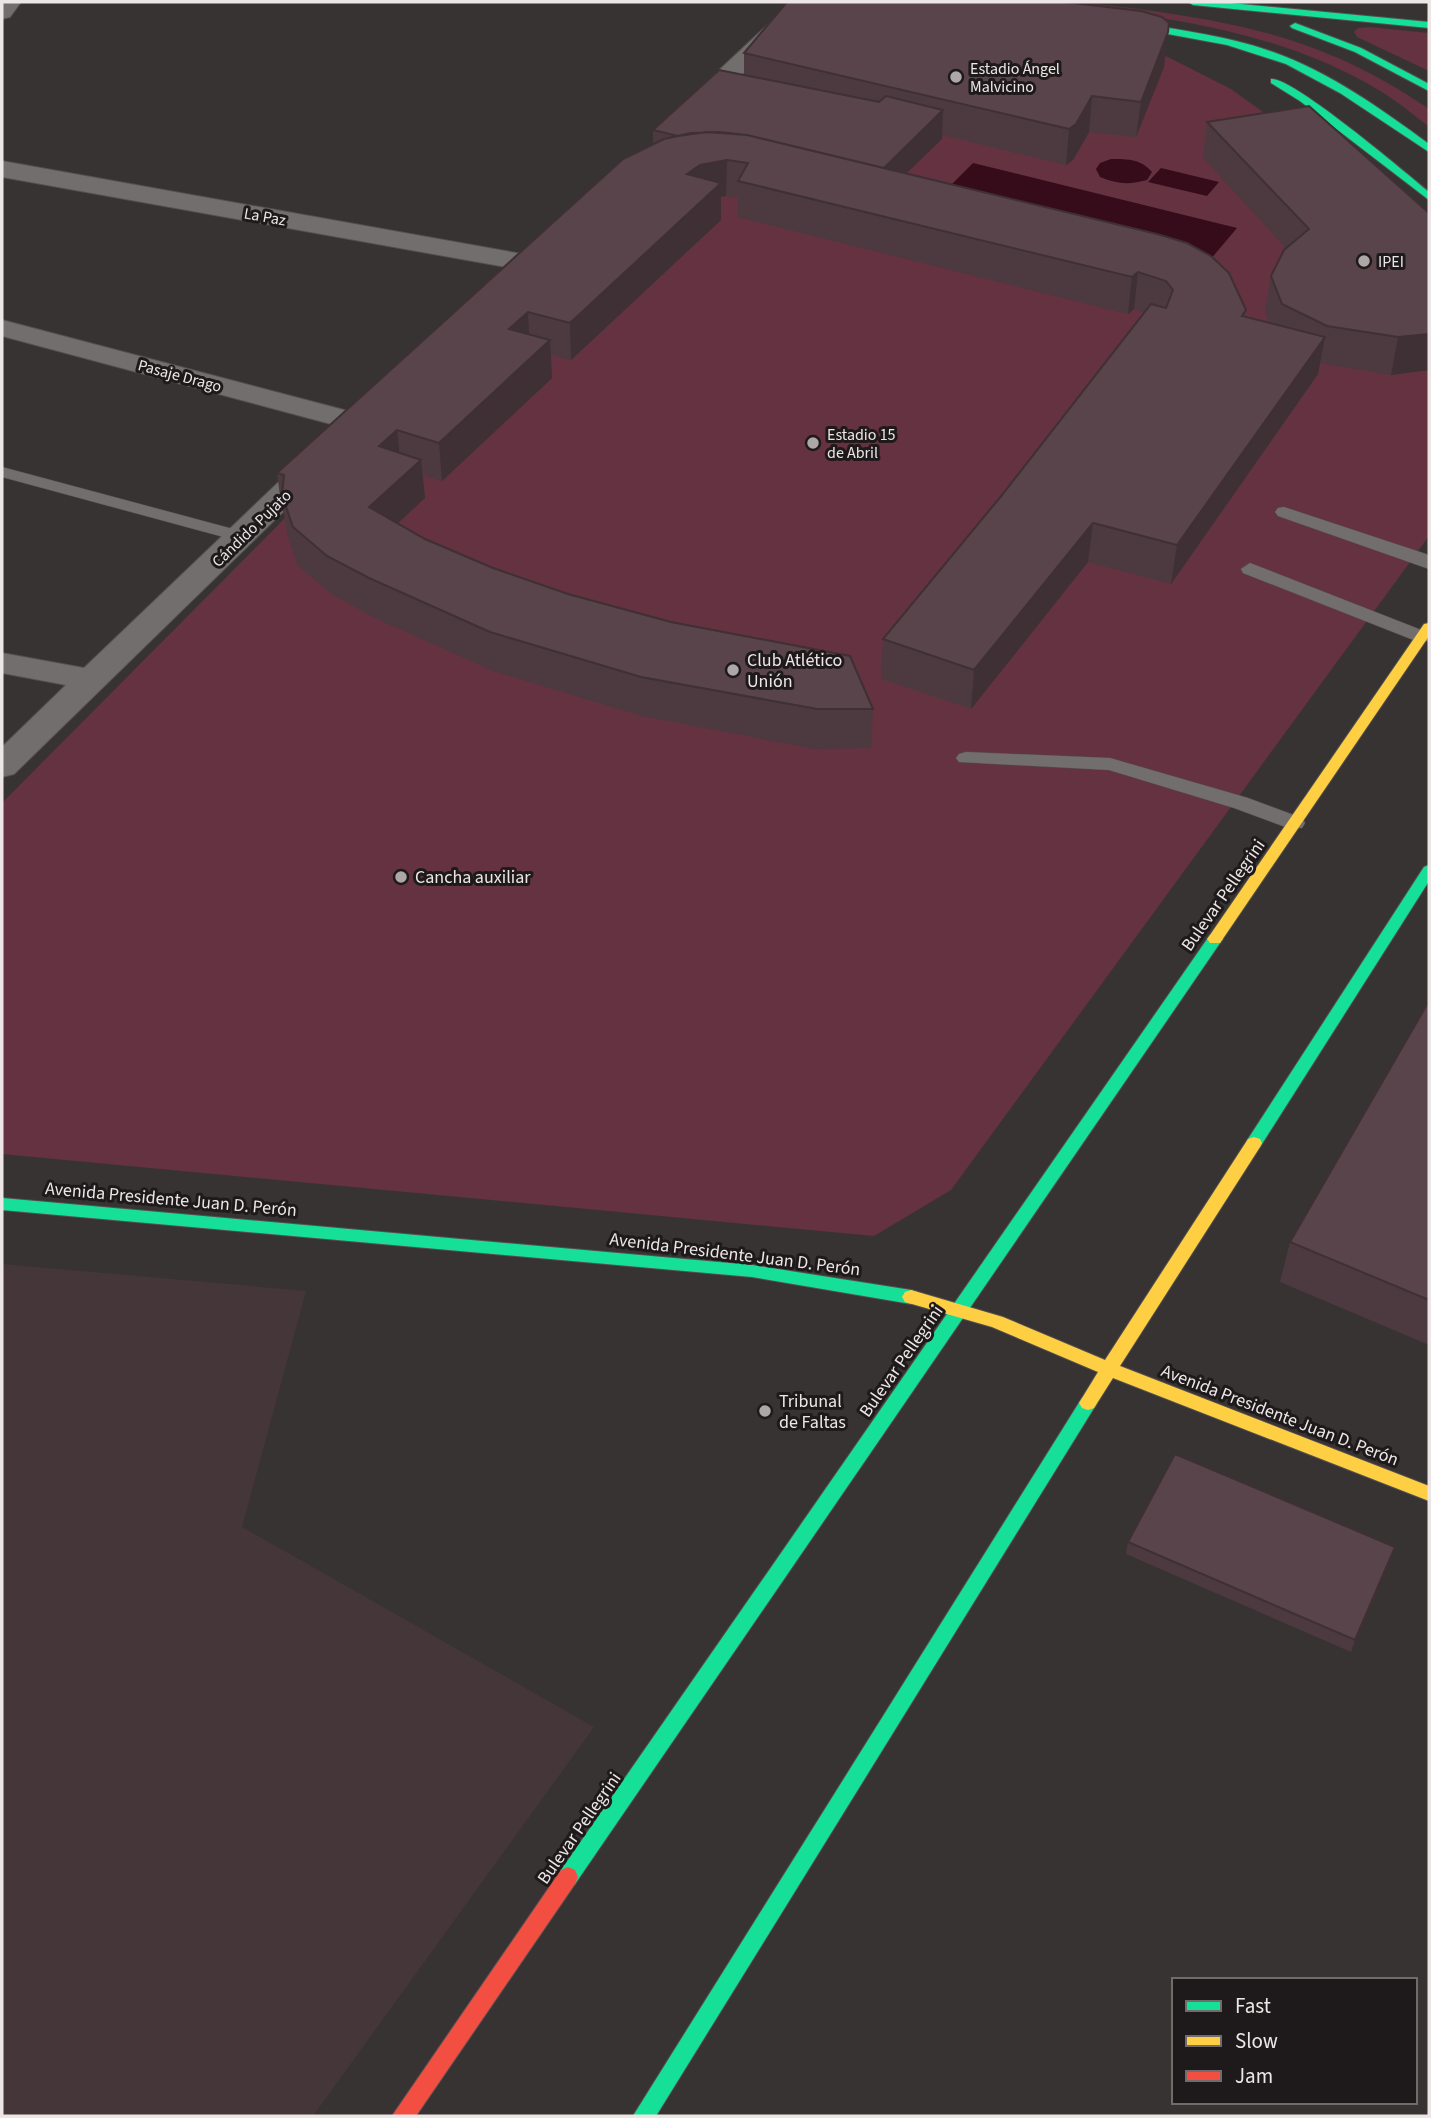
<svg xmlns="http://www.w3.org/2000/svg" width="1431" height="2118" font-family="'Source Sans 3',sans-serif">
	<rect width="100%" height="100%" fill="#383333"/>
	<path fill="#453639" d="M2,1264L306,1291L242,1527L594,1727L313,2116H2Z"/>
	<path fill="#643240" d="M1048,2C1088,2 1127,7 1166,13C1268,28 1343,50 1429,109V127C1414,115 1398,102 1382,92C1278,29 1165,18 1048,2Z
		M1369,27L1429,33V71L1357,37L1354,32L1358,28Z
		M1158,52L1231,89L1303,141L1429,256V536L951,1190L874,1236L2,1154V803L289,514L624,194Z"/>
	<path fill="#360b1a" d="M1111,159C1128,159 1141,159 1152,172L1147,180C1129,185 1117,184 1100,177L1096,169L1100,163Z
		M973,163L1237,228L1204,267L936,200Z
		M1161,168L1219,182L1207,196L1148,182Z"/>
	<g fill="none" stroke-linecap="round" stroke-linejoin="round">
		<g stroke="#555050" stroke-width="1">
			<path id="lane" d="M2,467L248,533L251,537L242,542L2,477Z
				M1284,507L1426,554L1429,556V569L1278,516L1275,512L1278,508Z
				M1250,563L1429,633V641H1416L1243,573L1241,569Z
				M966,752L1110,758L1248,798L1302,818L1305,823L1302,828H1288L1234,808L1109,770L959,762L956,758L959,754Z"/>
		</g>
		<g stroke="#555050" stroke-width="2">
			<path id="street" d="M2,2H21L10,17L2,19Z
				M792,2H817L702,113L693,115L684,113L681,108L684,103Z
				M2,161L528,255L538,257L541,263L538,269L528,271L2,177Z
				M2,320L367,416L372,422L367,428L357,431L2,336Z
				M318,452L329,455L333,461L329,467L14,774L2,777V747L66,685L2,673V653L84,668L307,455Z"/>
		</g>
		<g stroke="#555050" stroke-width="2">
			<path id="fast" d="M1188,2H1220L1429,22V28L1193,5Z
				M1117,19C1169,29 1223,34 1273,52C1330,72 1381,109 1429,144V152L1340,93L1286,64L1227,45L1114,24V20Z
				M1295,23L1361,48L1429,84V91L1355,52L1292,28L1290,26Z
				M1271,79C1293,77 1406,173 1429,192V200L1300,101L1271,83Z
				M1429,865V881L1260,1147H1248L1246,1143L1248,1139L1424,867Z
				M1215,934L1223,939L1220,943L575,1884L568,1887L561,1884L558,1877L561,1870L1210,935Z
				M2,1198L752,1265L911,1290L917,1292L920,1297L917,1302L911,1304L752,1277L2,1210Z
				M1088,1396L1094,1398L1097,1403L1094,1408L656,2116H633L1082,1398Z"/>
		</g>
		<g stroke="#555050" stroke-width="2">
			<path id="slow" d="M1429,623V636L1220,943H1210L1207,939L1210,935L1424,624Z
				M1254,1137L1260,1139L1262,1143L1260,1147L1120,1366L1429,1486V1501L1113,1378L1094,1408L1088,1410L1082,1408L1079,1403L1098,1372L992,1327L905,1302L902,1297L905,1292L911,1290L1003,1317L1105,1360L1248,1139Z"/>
		</g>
		<g stroke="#555050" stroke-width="2">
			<path id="jam" d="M568,1867L575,1870L578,1877L575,1884L416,2116H392L561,1870Z"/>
		</g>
		<use href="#lane" fill="#736e6e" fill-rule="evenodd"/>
		<use href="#street" fill="#736e6e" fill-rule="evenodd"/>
		<use href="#fast" fill="#16e098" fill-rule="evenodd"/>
		<use href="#slow" fill="#ffcf43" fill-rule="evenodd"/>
		<use href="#jam" fill="#f24e42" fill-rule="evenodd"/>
	</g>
	<path fill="#4c3a40" d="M744,53L1164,67L1136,137L1089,132L1073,160L1066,165L942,135V139L906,173L1157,234L1245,317L1269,323L1265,312L1271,276L1286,248L1203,158L1207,122L1429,213V370L1391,375L1320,363L1318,374L1171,584L1088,562L971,709L881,679L883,639L1002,495L1145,313L1134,309L1128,314L738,217V198L726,196L721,197V220L571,360L551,355L552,378L442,481L423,475L425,498L398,523L425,539L493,568L873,709L871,748L815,749L642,716L493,671L373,617L332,594L298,566L287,534L284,512L282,511L277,473L653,144V130L744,75Z
		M1429,1001V1345L1280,1282L1290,1242Z
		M1128,1542L1392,1558L1351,1652L1126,1554Z"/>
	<path fill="#3e3034" d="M1169,23L1164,67L1136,137L1141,102Z
		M1092,96L1089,132L1073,160L1066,165L1069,129Z
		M943,110L942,139L881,198L882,169Z
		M727,160L726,196L721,197V220L571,360L570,323L687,174L700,165Z
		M1138,272L1134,309L1128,314L1132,277Z
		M528,312L530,350L509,329Z
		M1429,334V370L1391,375L1398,337Z
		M1325,337L1318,374L1171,584L1177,545Z
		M550,340L552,378L442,481L439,443Z
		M397,430L401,468L379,446Z
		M421,460L425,498L373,546L369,507Z
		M1093,523L1088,562L971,709L974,670Z
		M1395,1547L1392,1558L1351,1652L1355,1640Z"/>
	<path fill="#58444a" stroke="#3e3034" stroke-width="2" d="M787,2H1065L1141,11L1162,17L1169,23L1168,32L1141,102L1092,96L1076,124L1069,129L744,53Z
		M719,70L879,102L886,96L943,110L884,168L747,135L707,132L678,136L653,130Z
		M1309,106L1429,213V334L1398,337L1327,326L1282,304L1271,276L1284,250L1309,229L1207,122Z
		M719,132L747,135L1157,234L1187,243L1211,256L1229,273L1246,310L1242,316L1325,337L1177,545L1093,523L974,670L883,639L1002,495L1151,304L1166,308L1173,290L1166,281L1138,272L1132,277L738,181L748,163L727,160L700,165L687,174L721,183L570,323L528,312L509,329L550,340L439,443L397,430L379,446L421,460L369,507L425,539L493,568L568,594L671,622L850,656L873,709H817L641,677L490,632L369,578L327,556L293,527L282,495L284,475L277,473L623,159L664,139L691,133Z
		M1429,1001V1300L1290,1242Z
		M1175,1454L1395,1547L1355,1640L1128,1542Z"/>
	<g fill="#aea7a8" stroke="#1e191a" stroke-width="2.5">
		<circle cx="956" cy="77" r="7"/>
		<circle cx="1364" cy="261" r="7"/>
		<circle cx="813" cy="443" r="7"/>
		<circle cx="733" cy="670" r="7"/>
		<circle cx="401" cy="877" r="7"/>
		<circle cx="765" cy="1411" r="7"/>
	</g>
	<g text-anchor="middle" stroke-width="6" stroke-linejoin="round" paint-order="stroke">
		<g font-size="16" fill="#ede6e7" stroke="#1e191a" text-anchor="start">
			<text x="970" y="74">Estadio Ángel<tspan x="970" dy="18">Malvicino</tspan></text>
			<text x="1378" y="267">IPEI</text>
			<text x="827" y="440">Estadio 15<tspan x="827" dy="18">de Abril</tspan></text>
		</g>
		<g font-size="16" fill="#ede6e7" stroke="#1e191a">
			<text transform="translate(265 216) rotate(10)" y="6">La Paz</text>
			<text transform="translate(180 375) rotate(15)" y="6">Pasaje Drago</text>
			<text transform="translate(251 528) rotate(-44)" y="6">Cándido Pujato</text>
		</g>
		<g font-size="18" fill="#ede6e7" stroke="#1e191a" text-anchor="start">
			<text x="747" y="666">Club Atlético<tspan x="747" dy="21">Unión</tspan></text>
			<text x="415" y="883">Cancha auxiliar</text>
			<text x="779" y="1407">Tribunal<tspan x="779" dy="21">de Faltas</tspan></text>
		</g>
		<g font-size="18" fill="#ede6e7" stroke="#1e191a">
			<text transform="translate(1223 895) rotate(-55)" y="6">Bulevar Pellegrini</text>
			<text transform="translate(171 1199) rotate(5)" y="6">Avenida Presidente Juan D. Perón</text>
			<text transform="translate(735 1254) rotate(7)" y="6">Avenida Presidente Juan D. Perón</text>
			<text transform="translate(901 1361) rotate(-55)" y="6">Bulevar Pellegrini</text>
			<text transform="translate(1280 1415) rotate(21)" y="6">Avenida Presidente Juan D. Perón</text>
			<text transform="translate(579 1828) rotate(-55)" y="6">Bulevar Pellegrini</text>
		</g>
	</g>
	<rect width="1431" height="2118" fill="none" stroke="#ede6e7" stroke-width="7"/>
	<rect x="1172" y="1978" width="245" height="126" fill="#1e191a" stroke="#716b6c" stroke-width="2"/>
	<rect x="1186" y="2001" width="35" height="10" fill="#16e098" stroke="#716b6c" stroke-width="2"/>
	<text x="1235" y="2013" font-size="21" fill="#ede6e7">Fast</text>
	<rect x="1186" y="2036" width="35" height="10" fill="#ffcf43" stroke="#716b6c" stroke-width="2"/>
	<text x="1235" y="2048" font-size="21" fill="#ede6e7">Slow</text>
	<rect x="1186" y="2071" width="35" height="10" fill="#f24e42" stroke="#716b6c" stroke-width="2"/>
	<text x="1235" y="2083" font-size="21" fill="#ede6e7">Jam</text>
</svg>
